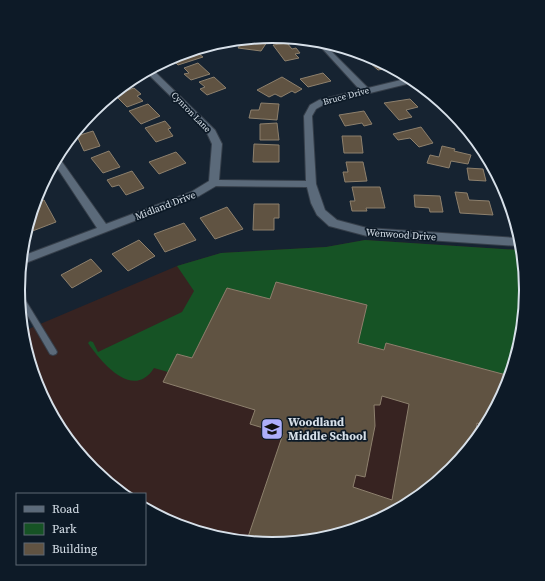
<svg xmlns="http://www.w3.org/2000/svg" width="545" height="581" font-family="'Source Serif 4',serif">
	<rect width="100%" height="100%" fill="#162331"/>
	<path fill="#372321" d="M365,240L519,250L527,291L508,388L452,471L370,526L272,545L175,526L145,506V494H128L92,470L37,388L26,330L177,266L221,253L326,247Z"/>
	<path fill="#165325" d="M365,240L519,250L527,291L510,376L386,343L384,350L358,343L367,305L276,282L270,299L227,288L192,358L177,354L168,372L154,368C133,401 101,362 88,343L90,341L93,342L98,352L182,312L194,291L177,266L221,253L326,247Z"/>
	<path fill="#605342" stroke="#8d806d" fill-rule="evenodd" d="M246,41L255,43L257,41L267,42L261,51L238,48L242,42Z
		M287,43L292,49L296,48L300,53L295,54L299,58L285,61L273,45Z
		M191,53L194,56L199,54L203,57L178,65L173,60L167,61L175,55Z
		M377,60L388,68L378,70L369,62Z
		M198,63L210,74L191,80L184,74L189,73L184,68Z
		M323,73L331,81L308,87L300,79Z
		M214,77L226,88L207,95L200,89L205,87L199,82Z
		M282,77L302,89L295,93L292,91L281,97L275,94L269,97L257,90Z
		M134,88L141,94L137,96L143,101L127,107L115,95Z
		M410,99L418,107L406,110L412,117L399,120L384,103Z
		M261,103L279,104L277,120L249,118L251,110H259Z
		M148,104L160,116L141,124L129,111Z
		M364,111L372,124L364,126L362,123L345,126L339,115Z
		M165,121L171,128L168,129L173,136L156,142L145,128Z
		M277,123L279,140H260V124Z
		M421,127L433,143L419,147L410,138L398,140L393,134Z
		M93,131L100,146L84,151L77,136Z
		M342,136H361L363,153H344Z
		M254,144L279,145V162H253Z
		M442,146L455,149L454,151L471,155L468,164L451,161L449,168L427,163L430,155L439,157Z
		M109,151L120,167L103,173L91,158Z
		M176,152L186,163L159,174L149,162Z
		M346,162H363L367,181L345,182L343,172H348Z
		M467,168L483,169L486,181L469,180Z
		M132,171L144,188L126,195L119,185L112,187L107,180Z
		M352,187H380L385,208H366L367,211H352L350,201H355Z
		M455,192L467,193L469,200L489,201L493,215L460,213Z
		M414,195L440,196L443,212H430L429,208L415,207Z
		M44,200L56,222L30,232L35,203Z
		M254,204H279V218H274V230H253Z
		M227,207L243,229L215,239L200,218Z
		M184,223L196,240L165,252L154,234Z
		M139,240L155,256L128,271L112,254Z
		M91,259L102,271L72,288L61,275Z
		M276,282L367,305L358,343L384,350L386,343L510,376L508,388L483,425L477,423L476,435L452,471L370,526L272,545L247,540L283,434L250,424L255,410L163,382L177,354L192,358L227,288L270,299ZM382,396L409,404L392,500L353,487L356,475L365,477L375,426L374,405H380Z"/>
	<g fill="none" stroke-linecap="round" stroke-linejoin="round">
		<g stroke="#363f4a" stroke-width="2">
			<path id="service" d="M18,292L21,293L56,350L57,352L56,354L53,355L50,354L21,304Z"/>
		</g>
		<g stroke="#363f4a" stroke-width="2">
			<path id="minor" d="M319,45L327,47L368,88L405,79L411,83L325,104L316,109L312,116L316,184L325,210L337,220L367,228L517,238L518,246L367,236L333,227L329,226L317,215L311,203L307,187L216,186L199,196L23,264L25,255L97,228L56,166L60,159L106,224L191,192L209,181L212,144L206,131L148,74L153,70L215,130L222,144L219,180L306,181L304,116L310,105L319,100L360,90Z"/>
		</g>
		<use href="#service" fill="#5b6a7a" fill-rule="evenodd"/>
		<use href="#minor" fill="#5b6a7a" fill-rule="evenodd"/>
	</g>
	<defs>
		<g id="school-square" transform="scale(1.15)"><rect x="-9" y="-9" width="18" height="18" rx="4" fill="#adaffb" stroke="#0d1a27"/><path d="M0-5L7-2L0 1L-7-2ZM-4 1L0 2.5L4 1V4Q0 6-4 4Z" fill="#111"/></g>
	</defs>
	<g fill-rule="evenodd">
		<use href="#school-square" x="272" y="429"/>
	</g>
	<g text-anchor="middle" stroke-width="3.5" stroke-linejoin="round" paint-order="stroke">
		<g font-size="9" fill="#d7e0e9" stroke="#0d1a27">
			<text transform="translate(346 96) rotate(-15)" y="3">Bruce Drive</text>
			<text transform="translate(191 112) rotate(46)" y="3">Cynron Lane</text>
		</g>
		<g font-size="10" fill="#d7e0e9" stroke="#0d1a27">
			<text transform="translate(165 205) rotate(-21)" y="4">Midland Drive</text>
			<text transform="translate(401 234) rotate(4)" y="4">Wenwood Drive</text>
		</g>
		<g font-size="12" font-weight="bold" fill="#d7e0e9" stroke="#0d1a27" text-anchor="start">
			<text x="288" y="426">Woodland<tspan x="288" dy="14">Middle School</tspan></text>
		</g>
	</g>
	<path d="M0 0H545V581H0ZM25 290a247 247 0 1 1 494 0a247 247 0 1 1-494 0Z" fill="#0d1a27" fill-rule="evenodd"/>
	<path fill="none" stroke="#d7e0e9" stroke-width="2" d="M25 290a247 247 0 1 1 494 0a247 247 0 1 1-494 0Z"/>
	<rect x="16" y="493" width="130" height="72" fill="#0d1a27" stroke="#5e6975"/>
	<rect x="24" y="506" width="20" height="6" fill="#5b6a7a" stroke="#5e6975"/>
	<text x="52" y="513" font-size="12" fill="#d7e0e9">Road</text>
	<rect x="24" y="523" width="20" height="12" fill="#165325" stroke="#5e6975"/>
	<text x="52" y="533" font-size="12" fill="#d7e0e9">Park</text>
	<rect x="24" y="543" width="20" height="12" fill="#605342" stroke="#5e6975"/>
	<text x="52" y="553" font-size="12" fill="#d7e0e9">Building</text>
</svg>
